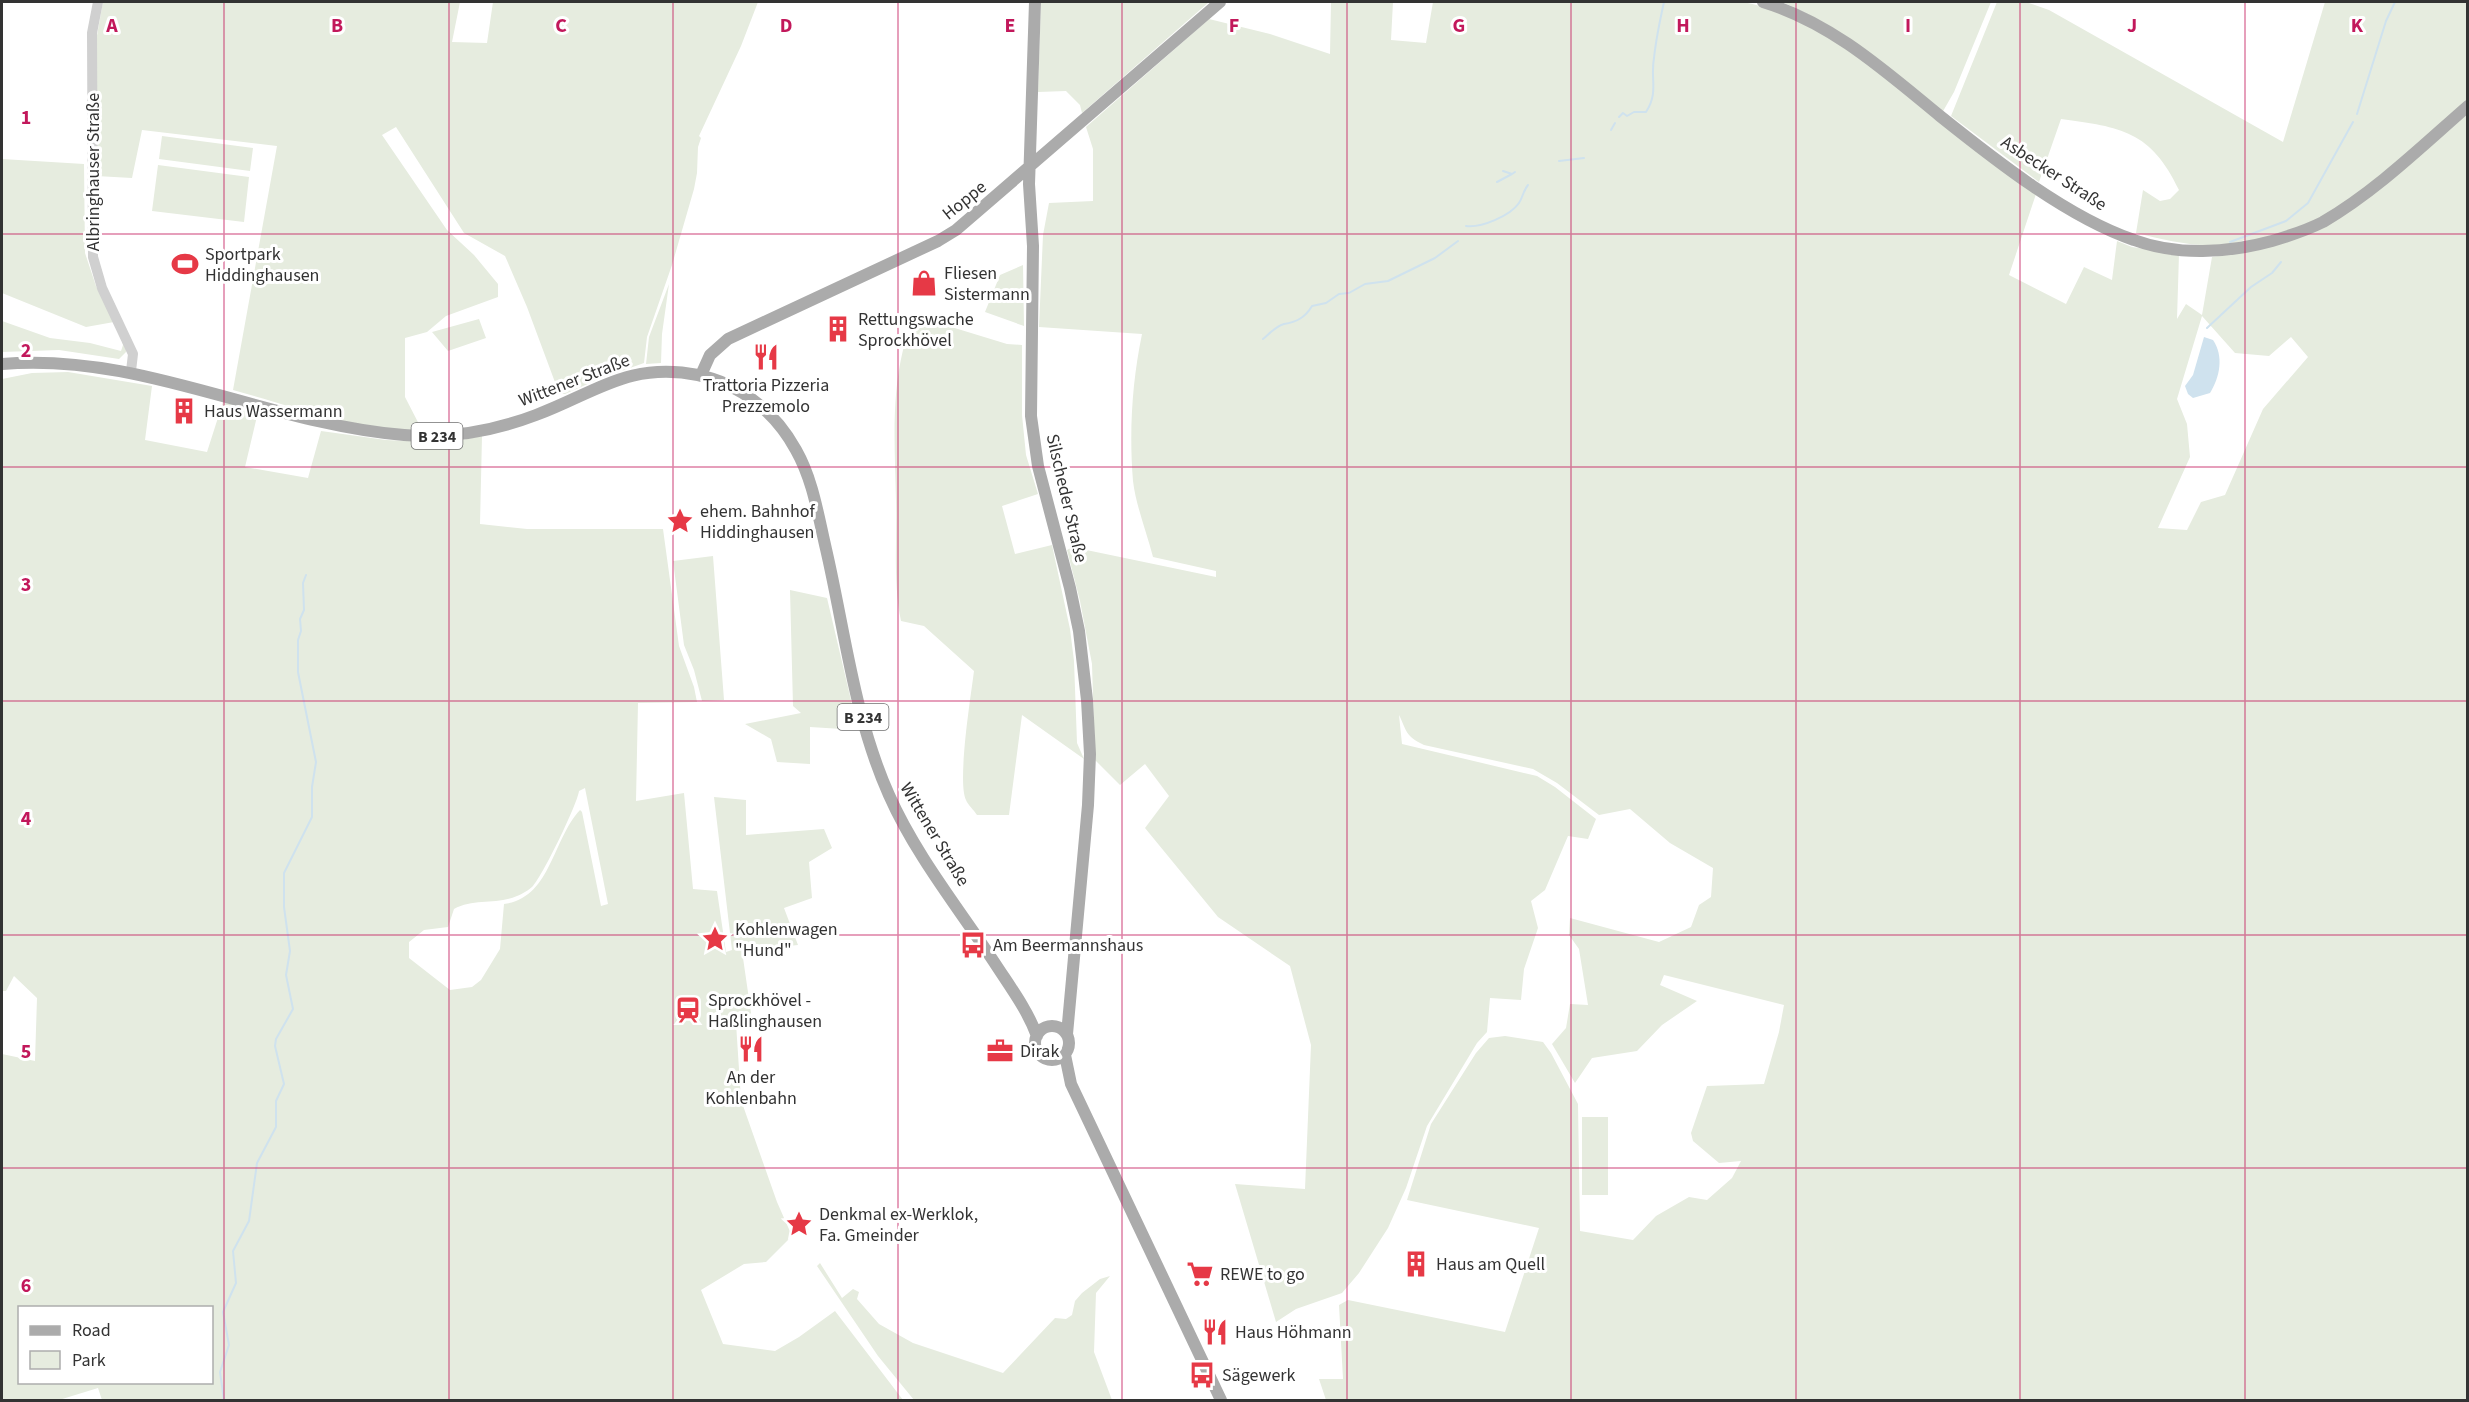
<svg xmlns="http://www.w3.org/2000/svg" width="2469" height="1402" font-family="'Source Sans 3',sans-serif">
	<rect width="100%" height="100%" fill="#fff"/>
	<path fill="#e6ecdf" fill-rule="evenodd" d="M103,2H460L452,42L487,43L493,2H758L741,46L699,136L701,138L698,147L697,173L694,189L672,265L647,337L644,363L599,379L565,394L559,393L527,307L505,256L464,233L396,127L382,135L447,230L474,255L498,284V297L446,316L427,332L405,338V397L422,430C360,432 292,406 233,390L277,146L142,130L132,178L96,176V41Z
		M1041,2H1209L1082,113L1080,105L1066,91L1038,92Z
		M1331,2H1393L1391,40L1426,43L1433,2H1743C1811,15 1867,63 1920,104C1959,134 1997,164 2036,194L2009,275L2066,304L2084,267L2112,280L2117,241L2132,247L2179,254L2177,319L2186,304L2202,315L2212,257L2254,250L2245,240C2211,252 2169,241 2136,233L2143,190L2160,201L2170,199L2179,190C2151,131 2121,127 2061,119L2039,182L1951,116L1997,2H2026L2049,10L2283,142L2325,2H2467V1400H1326L1319,1379H1343L1339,1305L1348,1300L1505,1332L1539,1228L1407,1200L1431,1124L1476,1053L1489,1038L1505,1036L1543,1042L1551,1053L1578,1104L1580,1231L1633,1240L1656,1216L1689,1197L1707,1200L1732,1178L1741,1161L1719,1163L1693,1141L1691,1133L1707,1086L1764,1084L1779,1032L1784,1005L1664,975L1660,985L1697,1001L1662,1025L1637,1051L1592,1058L1575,1083L1552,1044L1566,1028L1570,1004L1588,1005L1579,949L1569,935L1570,918L1659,942L1691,927L1699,905L1711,897L1713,868L1670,843L1630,809L1599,815L1557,783L1533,769L1424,745C1405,736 1407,731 1399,715L1402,744L1537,776L1555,787L1596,819L1588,839L1568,836L1545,890L1531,901L1538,928L1524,969L1521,1000L1490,998L1487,1032L1477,1043L1427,1126L1406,1188L1388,1228L1359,1273L1342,1293L1296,1309L1276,1322L1235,1184L1305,1189L1311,1045L1290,966L1218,917L1145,828L1169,796L1145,764L1120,785L1095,760L1092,664L1080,601L1067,550L1072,547L1216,577V571L1153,557C1147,533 1136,506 1133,481C1129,432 1132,382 1142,334L1039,327L1043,235L1049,203L1093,201V149L1086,127L1209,19L1270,34L1330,54ZM2202,316L2235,353L2269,356L2291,337L2308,357L2263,409L2225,495L2201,502L2187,530L2158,528L2190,457L2187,424L2177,399Z
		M1782,2H1991L1954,92L1942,113C1890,69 1845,28 1782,2Z
		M162,136L253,148L250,171L159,159Z
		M2,159L84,164L85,253L96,286L114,322L86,327L2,293Z
		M158,165L249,177L244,222L152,211Z
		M1023,265L1024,326L985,312L1000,275Z
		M669,284L662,334L661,363L646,364L649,337Z
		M922,318L1007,344L1022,345V415L1026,455L1038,494L1002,506L1015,554L1052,545L1070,629L1074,661L1077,743L1084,759L1022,715L1009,815H977C974,810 968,805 966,800C957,782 971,695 974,671L924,626L901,621C893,581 897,542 896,501C895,451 891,399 903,350C905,339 916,328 922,318Z
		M479,319L486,338L448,351L432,332Z
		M2,321L50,338L90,343L121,351L123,345L121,337L127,347L126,352L119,359L59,350L2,352Z
		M68,372L152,386L145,440L207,452L223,402L258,412L245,467L308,478L321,431L386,440L447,443L482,436L480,524L527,529H663L679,646L694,687L697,702L638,703L636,801L684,793L693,889L717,891L726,952L732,950L714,797L746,800V835L824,829L832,848L809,862L812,898L784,908L798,945L742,951L751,1013L742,1022L736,1023L741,1100L777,1202L792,1236L766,1262L744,1264L701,1290L723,1344L775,1351L799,1337L835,1311L903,1400H102L98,1388L59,1400H2V1054L35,1061L37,998L14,976L6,991H2V379L32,373ZM585,788L608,904L601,906L582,812L580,810C552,840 551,898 504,904L500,949L481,980L472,987L450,990L409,958V942L424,930L448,927L454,909C474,898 497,905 517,896C522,894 529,890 533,886C543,875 577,805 579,791ZM20,1308H212V1382H20Z
		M713,556L724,700L702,701L694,670L684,645L673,561Z
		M790,590L827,598L858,730L810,727V764L777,762L771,739L745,724L801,713L793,706Z
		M1582,1117H1608V1195H1582Z
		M820,1263L842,1298L853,1289L859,1292L857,1299L879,1324L913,1343L1003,1373L1055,1318L1066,1319L1072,1315L1075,1301L1082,1293L1100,1279L1110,1276L1096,1293L1094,1352L1112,1400H914L878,1356L817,1266Z"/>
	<path fill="#cfe2ee" d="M2204,337L2213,340C2224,356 2220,377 2210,393L2193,398L2188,394L2185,386L2193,375Z"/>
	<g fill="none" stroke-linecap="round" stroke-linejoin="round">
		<path stroke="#cfe2ee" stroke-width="2" d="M2357,114L2386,21L2395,2
			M1619,117L1623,113L1627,116L1634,112H1646C1659,92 1650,79 1654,58C1656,39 1660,20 1664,2
			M1611,130L1615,123
			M1559,161L1584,158
			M1503,171L1512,174L1515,172
			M1497,182L1512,174
			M1466,226C1481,228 1510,216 1519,203C1523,197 1523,191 1528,185
			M2230,242L2286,221L2308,203L2353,122
			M2207,328L2251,287L2272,273L2281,262
			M1263,339C1269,334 1276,326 1284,324C1296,322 1305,318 1312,306L1326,303L1339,294L1349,293L1365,284L1388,281L1435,258L1458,241
			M224,1400L220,1372L229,1345L223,1312L236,1283L233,1251L249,1221L257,1163L276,1127V1101L284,1084L275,1046L276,1039L293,1009L286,975L290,951L284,907V873L312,817V787L316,762L298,672V640L301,631L300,619L304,610L303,583L306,575"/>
		<path stroke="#d0d0d0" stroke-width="10" d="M98,2L92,33L93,257L102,288L133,354L131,371"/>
		<path stroke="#ababab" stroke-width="12" d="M1035,2L1029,184L1033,246L1031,416L1038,466L1070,588L1079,631L1087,700L1090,754L1088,805L1067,1034
			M1763,2C1832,23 1885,71 1940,116C1995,160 2067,217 2134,240C2177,256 2228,253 2272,241C2289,236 2307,230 2323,222C2376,191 2421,147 2468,106
			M2,364C141,352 267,424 404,435C448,439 494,431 536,415C595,393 630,361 698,375C741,384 775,412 796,450C813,480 818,515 826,549C845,631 854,717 889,795C916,856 960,910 996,965C1011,988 1028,1011 1037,1036
			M701,375L710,355L728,339L938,241L956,230L1220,2
			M1035 1043a17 17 0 1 1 34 0a17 17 0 1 1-34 0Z
			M1065,1055L1071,1084L1221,1400"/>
	</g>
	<path fill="none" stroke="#c2185b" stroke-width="1.5" stroke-opacity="0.55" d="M224,2V1400M449,2V1400M673,2V1400M898,2V1400M1122,2V1400M1347,2V1400M1571,2V1400M1796,2V1400M2020,2V1400M2245,2V1400M2,234H2468M2,467H2468M2,701H2468M2,935H2468M2,1168H2468"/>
	<defs>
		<g id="stadium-bare" transform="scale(2.07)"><path d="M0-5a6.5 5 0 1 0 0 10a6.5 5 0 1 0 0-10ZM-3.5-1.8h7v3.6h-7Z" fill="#e63946" stroke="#fff" stroke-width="2.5" paint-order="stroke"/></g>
		<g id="shop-bare" transform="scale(2.07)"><path d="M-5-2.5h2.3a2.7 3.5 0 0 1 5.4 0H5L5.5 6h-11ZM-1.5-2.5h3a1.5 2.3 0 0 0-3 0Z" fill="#e63946" stroke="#fff" stroke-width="2.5" paint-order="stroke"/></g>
		<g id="building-bare" transform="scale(2.07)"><path d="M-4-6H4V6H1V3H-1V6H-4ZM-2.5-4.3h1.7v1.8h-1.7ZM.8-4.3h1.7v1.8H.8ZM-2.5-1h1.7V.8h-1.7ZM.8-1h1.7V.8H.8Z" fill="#e63946" stroke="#fff" stroke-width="2.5" paint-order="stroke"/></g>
		<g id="restaurant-bare" transform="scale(2.07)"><path d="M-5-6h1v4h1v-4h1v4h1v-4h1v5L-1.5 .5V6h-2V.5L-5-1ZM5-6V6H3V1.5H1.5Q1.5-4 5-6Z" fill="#e63946" stroke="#fff" stroke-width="2.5" paint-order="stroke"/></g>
		<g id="sight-bare" transform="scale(2.07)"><path d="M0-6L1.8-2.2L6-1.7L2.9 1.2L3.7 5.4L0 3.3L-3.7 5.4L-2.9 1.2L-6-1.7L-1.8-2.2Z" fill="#e63946" stroke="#fff" stroke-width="2.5" paint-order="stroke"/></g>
		<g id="bus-bare" transform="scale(2.07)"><path d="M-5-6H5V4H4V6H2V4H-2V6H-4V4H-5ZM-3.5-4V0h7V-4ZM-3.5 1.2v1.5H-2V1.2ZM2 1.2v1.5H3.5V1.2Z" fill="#e63946" stroke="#fff" stroke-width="2.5" paint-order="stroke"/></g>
		<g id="station-bare" transform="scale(2.07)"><path d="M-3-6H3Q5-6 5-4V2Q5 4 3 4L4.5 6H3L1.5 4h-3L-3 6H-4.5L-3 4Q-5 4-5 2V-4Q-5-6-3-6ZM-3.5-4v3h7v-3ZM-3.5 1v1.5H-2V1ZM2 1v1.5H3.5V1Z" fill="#e63946" stroke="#fff" stroke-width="2.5" paint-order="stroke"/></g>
		<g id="office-bare" transform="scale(2.07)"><path d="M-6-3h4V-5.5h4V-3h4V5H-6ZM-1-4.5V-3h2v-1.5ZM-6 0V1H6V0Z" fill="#e63946" stroke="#fff" stroke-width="2.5" paint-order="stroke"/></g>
		<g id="supermarket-bare" transform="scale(2.07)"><path d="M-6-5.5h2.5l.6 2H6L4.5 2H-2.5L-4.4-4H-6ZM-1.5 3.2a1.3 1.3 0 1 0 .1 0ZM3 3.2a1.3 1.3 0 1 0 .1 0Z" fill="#e63946" stroke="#fff" stroke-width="2.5" paint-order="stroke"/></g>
	</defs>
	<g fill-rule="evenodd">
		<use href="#stadium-bare" x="185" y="264"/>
		<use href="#shop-bare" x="924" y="283"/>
		<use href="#building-bare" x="838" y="329"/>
		<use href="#restaurant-bare" x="766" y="357"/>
		<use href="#building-bare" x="184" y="411"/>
		<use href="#sight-bare" x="680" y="521"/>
		<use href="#sight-bare" x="715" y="939"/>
		<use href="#bus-bare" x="973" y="945"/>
		<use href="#station-bare" x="688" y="1010"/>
		<use href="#restaurant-bare" x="751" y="1049"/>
		<use href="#office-bare" x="1000" y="1051"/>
		<use href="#sight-bare" x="799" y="1224"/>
		<use href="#building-bare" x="1416" y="1264"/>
		<use href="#supermarket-bare" x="1200" y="1274"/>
		<use href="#restaurant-bare" x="1215" y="1332"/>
		<use href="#bus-bare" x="1202" y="1375"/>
	</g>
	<g text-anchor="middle" stroke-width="6" stroke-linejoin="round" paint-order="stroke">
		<g fill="#fff" stroke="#707070" stroke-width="1.5">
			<rect x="411.5" y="423" width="51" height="26" rx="4.5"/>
			<rect x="837.5" y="704" width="51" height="26" rx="4.5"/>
		</g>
		<g font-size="16" font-weight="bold" fill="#333">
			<text x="437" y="442">B 234</text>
			<text x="863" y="723">B 234</text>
		</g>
		<g font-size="18" fill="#333" stroke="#fff">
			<text transform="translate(93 172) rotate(-90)" y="6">Albringhauser Straße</text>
			<text transform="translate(2054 173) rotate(33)" y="6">Asbecker Straße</text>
			<text transform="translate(964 200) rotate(-39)" y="6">Hoppe</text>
			<text transform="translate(574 380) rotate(-21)" y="6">Wittener Straße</text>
			<text transform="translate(1067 498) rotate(77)" y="6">Silscheder Straße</text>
			<text transform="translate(935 834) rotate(59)" y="6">Wittener Straße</text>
		</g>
		<g font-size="18" fill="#333" stroke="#fff" text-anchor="start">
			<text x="205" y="260">Sportpark<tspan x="205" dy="21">Hiddinghausen</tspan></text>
			<text x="944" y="279">Fliesen<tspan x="944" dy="21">Sistermann</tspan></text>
			<text x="858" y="325">Rettungswache<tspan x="858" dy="21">Sprockhövel</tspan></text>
			<text x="766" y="391" text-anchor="middle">Trattoria Pizzeria<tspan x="766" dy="21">Prezzemolo</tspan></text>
			<text x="204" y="417">Haus Wassermann</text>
			<text x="700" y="517">ehem. Bahnhof<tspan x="700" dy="21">Hiddinghausen</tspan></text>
			<text x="735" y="935">Kohlenwagen<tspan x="735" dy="21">"Hund"</tspan></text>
			<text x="993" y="951">Am Beermannshaus</text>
			<text x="708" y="1006">Sprockhövel -<tspan x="708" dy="21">Haßlinghausen</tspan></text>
			<text x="1020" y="1057">Dirak</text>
			<text x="751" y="1083" text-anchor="middle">An der<tspan x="751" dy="21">Kohlenbahn</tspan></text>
			<text x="819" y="1220">Denkmal ex-Werklok,<tspan x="819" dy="21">Fa. Gmeinder</tspan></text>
			<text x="1436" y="1270">Haus am Quell</text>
			<text x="1220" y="1280">REWE to go</text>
			<text x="1235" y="1338">Haus Höhmann</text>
			<text x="1222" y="1381">Sägewerk</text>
		</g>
	</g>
	<g font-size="20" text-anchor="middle" font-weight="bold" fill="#c2185b" stroke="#fff" stroke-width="6" stroke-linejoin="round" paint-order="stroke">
		<text x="112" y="32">A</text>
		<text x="337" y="32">B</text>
		<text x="561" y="32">C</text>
		<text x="786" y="32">D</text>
		<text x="1010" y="32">E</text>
		<text x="1234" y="32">F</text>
		<text x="1459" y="32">G</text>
		<text x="1683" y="32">H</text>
		<text x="1908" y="32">I</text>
		<text x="2132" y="32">J</text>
		<text x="2357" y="32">K</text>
		<text x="26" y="124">1</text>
		<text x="26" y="357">2</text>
		<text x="26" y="591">3</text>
		<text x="26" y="825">4</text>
		<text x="26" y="1058">5</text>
		<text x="26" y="1292">6</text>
	</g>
	<rect width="2469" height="1402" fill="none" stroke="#333333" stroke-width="6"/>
	<rect x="18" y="1306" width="195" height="78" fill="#ffffff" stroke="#adadad" stroke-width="1.5"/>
	<rect x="30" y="1326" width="30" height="9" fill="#ababab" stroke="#adadad" stroke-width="1.5"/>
	<text x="72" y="1336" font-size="18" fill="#333333">Road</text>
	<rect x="30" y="1351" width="30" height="18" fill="#e6ecdf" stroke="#adadad" stroke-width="1.5"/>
	<text x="72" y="1366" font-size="18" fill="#333333">Park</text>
</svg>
